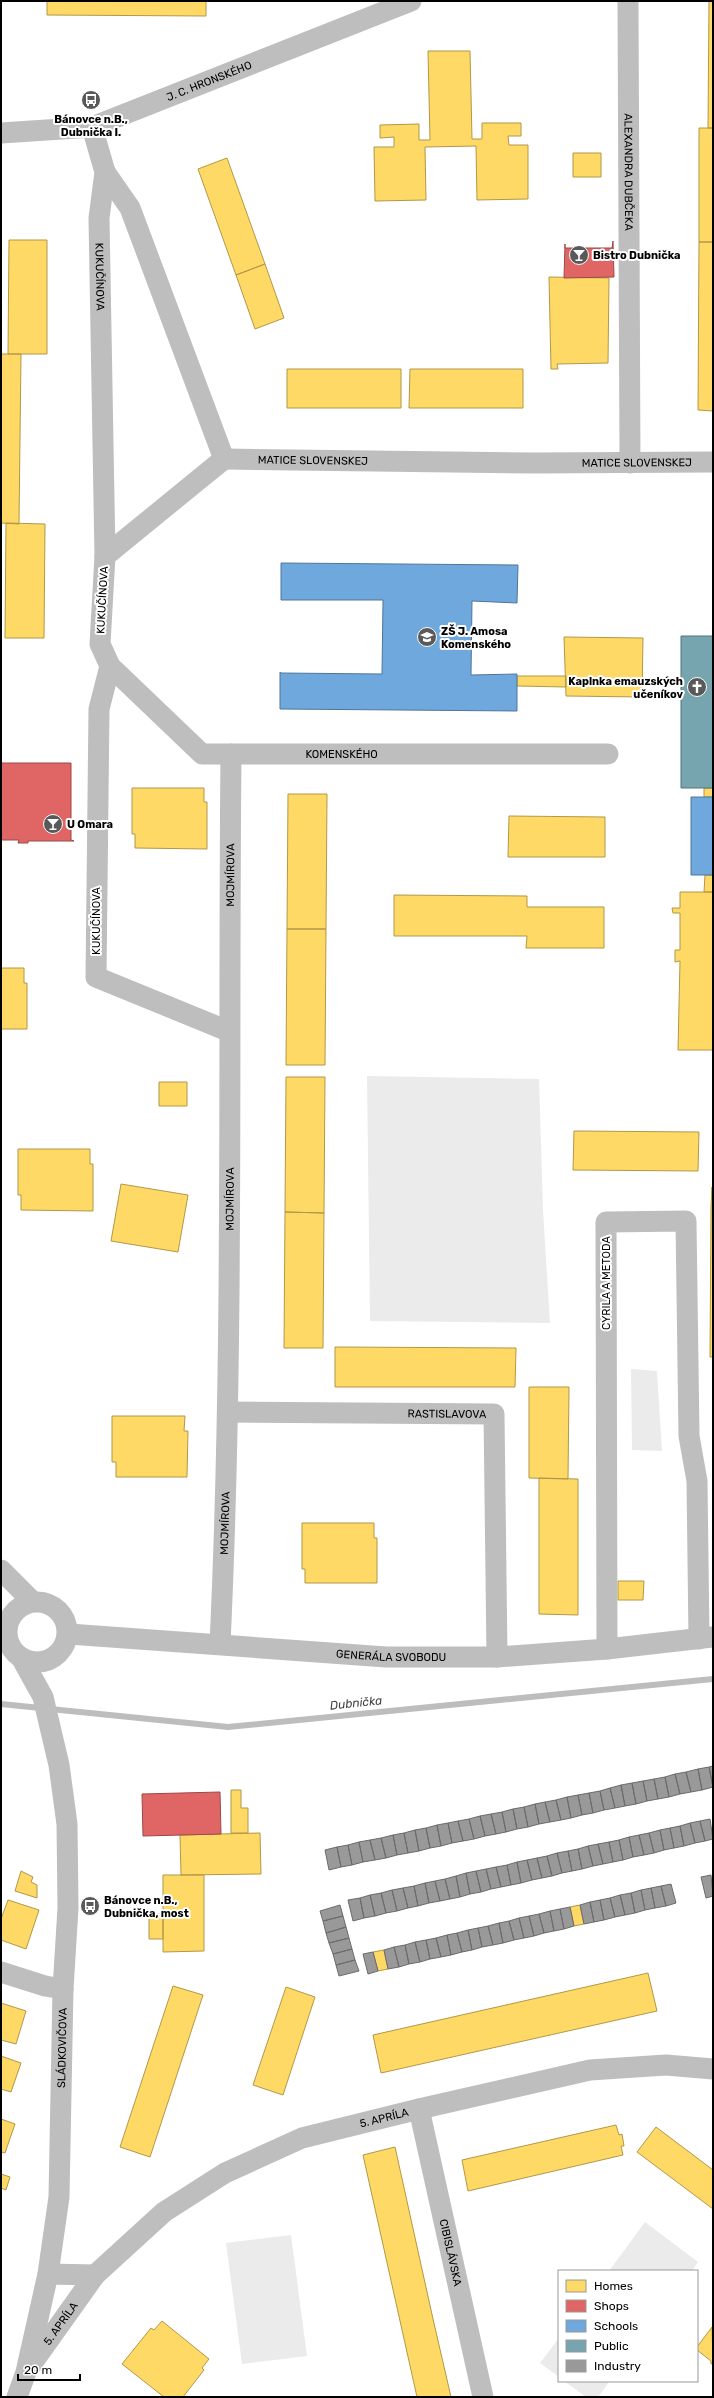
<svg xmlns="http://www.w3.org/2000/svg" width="714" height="2398" font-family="Rubik,sans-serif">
	<rect width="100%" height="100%" fill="#fff"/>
	<path fill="#ebebeb" d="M367,1076L539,1079L543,1210L550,1323L370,1321Z
		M631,1369L657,1371L662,1451L632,1450Z
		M645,2222L698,2262L692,2271H609Z
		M291,2235L307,2356L242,2364L226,2243Z
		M559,2338V2377L540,2363Z
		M564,2381H610L598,2397H586Z"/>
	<path fill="#ffd966" stroke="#b29847" d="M47,1H206V16L47,15Z
		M709,1H713V128H708Z
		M428,51H470L472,139H482V123H521V136H508L509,145H528V199L477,200L476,146L425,147L426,200L375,201L374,147H394V137L380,138V125L419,124V140H430Z
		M699,128H713V242H699Z
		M573,153H601V177H573Z
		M227,158L265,264L236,275L198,169Z
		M9,240H47V354H8Z
		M699,242H713V411L698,410Z
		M265,264L284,318L255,329L236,275Z
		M549,277L609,278L608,363L557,364L558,369H551Z
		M1,354H21L19,524L1,523Z
		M287,369H401V408H287Z
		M410,369H523V408H409Z
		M6,523L45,524L44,638H5Z
		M564,637L643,638L642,697L566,696Z
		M517,676H566V687L517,686Z
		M132,788H204V802H207V849L135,848V834H132Z
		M704,788H713V797H704Z
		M288,794H327L326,929H287Z
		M509,816L605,817V857H508Z
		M705,875H713V892H704Z
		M680,892H713V1050H678L680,961L675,962V950H680V913H673L672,908H680Z
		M394,895L527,896V907H604V948H526L527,936H394Z
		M287,929H326L325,1065H286Z
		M1,968H24V983H27V1029H1Z
		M286,1077H325L324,1213L285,1212Z
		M159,1082H187V1106H159Z
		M574,1131L699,1132L698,1171L573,1170Z
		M18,1149H90V1164H93V1211L21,1210V1195H18Z
		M121,1184L188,1195L178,1252L111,1241Z
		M712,1187L713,1357H710L711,1207Z
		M285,1212L324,1213L323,1348H284Z
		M335,1347L516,1348L515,1387H335Z
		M529,1387H569L568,1479L529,1478Z
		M112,1416H185L184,1431H188L187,1477H116V1462H112Z
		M539,1478L578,1479V1615L539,1614Z
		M302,1523H374V1538H377V1583H305V1569H302Z
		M618,1581H644L643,1600H618Z
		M231,1790H241V1808H248V1833H231Z
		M260,1833L261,1874L181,1875L180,1835Z
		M21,1871L33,1877L31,1882L37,1885V1898L15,1891Z
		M163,1875H204V1951L163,1952Z
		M8,1900L39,1910L26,1949L1,1940V1919Z
		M580,1905L584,1924L574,1926L570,1907Z
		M149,1914H163V1939H149Z
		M384,1950L388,1969L378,1971L373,1952Z
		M648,1973L657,2011L381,2073L373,2035Z
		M173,1986L203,1995L150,2157L120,2147Z
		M286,1987L315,1997L283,2095L253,2085Z
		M1,2003L26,2011L16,2044L1,2040Z
		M1,2056L21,2063L11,2092L1,2089Z
		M1,2119L15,2124L5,2153L1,2152Z
		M616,2125L619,2135L622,2134L624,2146H621L623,2155L468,2191L462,2160Z
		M656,2127L713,2170V2209L637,2152Z
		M395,2147L433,2319L451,2397H417L363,2155Z
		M1,2174L10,2177L6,2190L1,2188Z
		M162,2321L209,2359L202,2368L204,2370L183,2397H164L122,2364L151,2328L154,2330Z
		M712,2327L713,2363L711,2364V2361L697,2350V2347Z"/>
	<path fill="#e06666" stroke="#9d4747" d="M613,241L614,277L564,278L565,244V248H612Z
		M1,763H71V840L74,841H28V843H18L19,840H1Z
		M220,1792L221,1834L143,1836L142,1794Z"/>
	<path fill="#6fa8dc" stroke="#4e769a" d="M281,563L518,565L517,603L472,601L471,675L517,674V711L280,709V672L281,673L382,674L383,600H281Z
		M691,797H713V875H691Z"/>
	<path fill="#76a5af" stroke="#53747a" d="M681,636H713V788H681Z"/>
	<path fill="#999" stroke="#6b6b6b" d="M713,1766V1787L709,1767Z
		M709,1767L713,1787L702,1790L698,1769Z
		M698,1769L702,1790L691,1792L686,1772Z
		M686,1772L691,1792L680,1794L675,1774Z
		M675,1774L680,1794L669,1797L665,1777Z
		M665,1777L669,1797L658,1799L654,1779Z
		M654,1779L658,1799L647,1801L643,1781Z
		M643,1781L647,1801L636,1804L632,1783Z
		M632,1783L636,1804L625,1806L621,1785Z
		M621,1785L625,1806L615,1808L610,1788Z
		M610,1788L615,1808L604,1810L600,1791Z
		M600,1791L604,1810L593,1813L589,1793Z
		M589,1793L593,1813L582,1815L578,1795Z
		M578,1795L582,1815L571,1818L567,1797Z
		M567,1797L571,1818L561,1820L556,1800Z
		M556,1800L561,1820L550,1822L545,1802Z
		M545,1802L550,1822L539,1824L535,1804Z
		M535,1804L539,1824L528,1827L524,1807Z
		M524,1807L528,1827L517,1829L513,1809Z
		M513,1809L517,1829L506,1832L502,1812Z
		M502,1812L506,1832L496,1834L491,1814Z
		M491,1814L496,1834L485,1836L480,1816Z
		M480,1816L485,1836L474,1839L469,1819Z
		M469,1819L474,1839L463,1841L458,1821Z
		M710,1819L713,1839L705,1841L700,1821Z
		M458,1821L463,1841L452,1843L448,1823Z
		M700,1821L705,1841L695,1843L690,1823Z
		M448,1823L452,1843L441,1846L437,1825Z
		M690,1823L695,1843L684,1846L680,1826Z
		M437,1825L441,1846L430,1848L426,1828Z
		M680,1826L684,1846L674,1848L670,1828Z
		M426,1828L430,1848L419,1851L415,1830Z
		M670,1828L674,1848L664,1850L660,1830Z
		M415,1830L419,1851L408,1853L404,1833Z
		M660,1830L664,1850L654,1853L649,1833Z
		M404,1833L408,1853L397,1855L393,1835Z
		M649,1833L654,1853L644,1855L639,1835Z
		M393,1835L397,1855L386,1858L381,1838Z
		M639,1835L644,1855L633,1857L629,1837Z
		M629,1837L633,1857L623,1860L619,1840Z
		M381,1838L386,1858L375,1860L370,1840Z
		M370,1840L375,1860L363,1862L359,1842Z
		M619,1840L623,1860L613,1862L609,1842Z
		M359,1842L363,1862L352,1865L348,1845Z
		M609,1842L613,1862L603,1864L598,1844Z
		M598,1844L603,1864L593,1866L588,1846Z
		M348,1845L352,1865L341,1867L337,1847Z
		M588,1846L593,1866L582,1869L578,1849Z
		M337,1847L341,1867L329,1870L325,1850Z
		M578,1849L582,1869L572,1871L568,1851Z
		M568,1851L572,1871L562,1873L557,1853Z
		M557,1853L562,1873L552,1876L547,1856Z
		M547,1856L552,1876L542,1878L537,1858Z
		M537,1858L542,1878L532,1880L527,1860Z
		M527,1860L532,1880L521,1883L517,1862Z
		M517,1862L521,1883L511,1885L507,1865Z
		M507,1865L511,1885L501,1887L496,1867Z
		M496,1867L501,1887L491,1889L486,1869Z
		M486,1869L491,1889L481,1892L476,1871Z
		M476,1871L481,1892L470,1894L466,1873Z
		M466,1873L470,1894L460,1897L456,1876Z
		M711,1875L713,1896L706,1898L701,1877Z
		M456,1876L460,1897L450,1899L445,1879Z
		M445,1879L450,1899L440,1901L435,1881Z
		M435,1881L440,1901L429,1903L425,1883Z
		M425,1883L429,1903L418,1906L414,1886Z
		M671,1884L676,1903L666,1906L661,1886Z
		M414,1886L418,1906L408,1908L403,1888Z
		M661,1886L666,1906L655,1908L651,1888Z
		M403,1888L408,1908L397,1911L392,1890Z
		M651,1888L655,1908L645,1910L641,1890Z
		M392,1890L397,1911L386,1913L381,1893Z
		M641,1890L645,1910L635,1913L631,1893Z
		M381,1893L386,1913L375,1916L370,1895Z
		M631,1893L635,1913L625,1915L620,1895Z
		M370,1895L375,1916L364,1918L360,1898Z
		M620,1895L625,1915L615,1917L610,1898Z
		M360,1898L364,1918L353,1921L348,1900Z
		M610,1898L615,1917L604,1920L600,1900Z
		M600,1900L604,1920L594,1922L590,1902Z
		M590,1902L594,1922L584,1924L580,1905Z
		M340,1905L343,1916L323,1921L320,1911Z
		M570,1907L574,1926L564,1929L560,1909Z
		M560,1909L564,1929L554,1931L550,1911Z
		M550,1911L554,1931L544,1933L539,1914Z
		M539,1914L544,1933L534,1936L529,1916Z
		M343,1916L346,1927L326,1933L323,1921Z
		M529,1916L534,1936L524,1938L519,1918Z
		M519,1918L524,1938L514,1940L509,1921Z
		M509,1921L514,1940L503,1943L499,1923Z
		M499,1923L503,1943L493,1945L488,1926Z
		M488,1926L493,1945L482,1947L478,1928Z
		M346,1927L349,1938L329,1943L326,1933Z
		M478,1928L482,1947L472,1950L468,1930Z
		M468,1930L472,1950L462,1952L457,1933Z
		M457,1933L462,1952L451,1955L447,1935Z
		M447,1935L451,1955L441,1957L436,1938Z
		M349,1938L352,1949L333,1954L329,1943Z
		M436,1938L441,1957L430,1959L426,1940Z
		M426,1940L430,1959L420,1962L415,1942Z
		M415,1942L420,1962L409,1964L405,1945Z
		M405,1945L409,1964L399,1967L394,1947Z
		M394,1947L399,1967L388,1969L384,1950Z
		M352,1949L355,1960L336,1965L333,1954Z
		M373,1952L378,1971L368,1974L363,1954Z
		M355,1960L359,1971L339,1976L336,1965Z"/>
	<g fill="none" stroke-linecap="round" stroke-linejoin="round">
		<path stroke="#bdbdbd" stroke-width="6" d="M1,1704L228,1727L713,1679"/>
		<g stroke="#bebebe" stroke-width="21">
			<path id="s1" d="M628,1L630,463"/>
			<path id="s2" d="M92,127L105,172L99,218L105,556L100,644L110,666L99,709L96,977L228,1031"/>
			<path id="s3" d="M1,133L92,127L411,1"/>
			<path d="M105,172L130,208L224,459"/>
			<path id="s4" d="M224,459L534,463L713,462"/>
			<path d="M105,556L224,459"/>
			<path id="s5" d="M110,666L202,754H608"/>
			<path id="s6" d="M229,1412L494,1414L497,1657"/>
			<path d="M1,1570L32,1601"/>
			<circle cx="37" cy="1632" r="30"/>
			<path id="s7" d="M69,1634L386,1657H497L607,1649L712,1637"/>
			<path id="s8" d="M220,1644C234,1347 228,1050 231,754"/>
			<path d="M607,1649L606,1222L686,1221L689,1436L697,1481L699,1639"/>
			<path d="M1,1972L45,1986L63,1989"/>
			<path id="s9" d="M419,2109L483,2397"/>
			<path id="s10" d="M48,2274L95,2275L164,2212L225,2173L302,2138L419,2109L590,2070L666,2065L713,2069"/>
			<path id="s11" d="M31,2365L95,2275"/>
			<path id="s12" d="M17,2397L26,2372L48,2274L59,2197L63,1989L68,1908L67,1824L59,1765L43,1697L23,1661"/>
		</g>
	</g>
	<defs>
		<g id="bus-disc" transform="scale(1)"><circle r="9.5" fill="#595959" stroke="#fff"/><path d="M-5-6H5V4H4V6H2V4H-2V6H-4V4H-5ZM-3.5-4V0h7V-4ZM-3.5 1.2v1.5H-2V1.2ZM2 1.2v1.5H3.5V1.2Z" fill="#fff"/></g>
		<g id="bar-disc" transform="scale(1)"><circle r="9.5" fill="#595959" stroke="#fff"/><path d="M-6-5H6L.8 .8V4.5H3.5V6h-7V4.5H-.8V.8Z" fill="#fff"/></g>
		<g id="school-disc" transform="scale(1)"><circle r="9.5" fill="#595959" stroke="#fff"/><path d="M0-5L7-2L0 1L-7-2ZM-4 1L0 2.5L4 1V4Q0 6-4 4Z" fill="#fff"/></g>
		<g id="church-disc" transform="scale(1)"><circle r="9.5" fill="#595959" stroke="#fff"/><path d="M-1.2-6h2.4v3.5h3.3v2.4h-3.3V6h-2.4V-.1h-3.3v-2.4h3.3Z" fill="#fff"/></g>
	</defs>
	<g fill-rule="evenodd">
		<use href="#bus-disc" x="91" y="100"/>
		<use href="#bar-disc" x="579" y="255"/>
		<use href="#school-disc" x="427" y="637"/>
		<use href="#church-disc" x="697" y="687"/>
		<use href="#bar-disc" x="53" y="824"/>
		<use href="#bus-disc" x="90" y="1906"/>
	</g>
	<g text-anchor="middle" stroke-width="4" stroke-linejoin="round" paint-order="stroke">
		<g font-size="11" fill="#000" stroke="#fff">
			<text dy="4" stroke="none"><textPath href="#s3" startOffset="217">J. C. HRONSKÉHO</textPath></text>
			<text dy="4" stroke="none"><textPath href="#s1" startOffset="171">ALEXANDRA DUBČEKA</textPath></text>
			<text dy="4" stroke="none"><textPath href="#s2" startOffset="152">KUKUČÍNOVA</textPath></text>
			<text dy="4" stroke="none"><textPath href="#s4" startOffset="89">MATICE SLOVENSKEJ</textPath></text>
			<text dy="4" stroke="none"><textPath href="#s4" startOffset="413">MATICE SLOVENSKEJ</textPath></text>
			<text transform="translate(102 600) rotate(-87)" y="4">KUKUČÍNOVA</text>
			<text dy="4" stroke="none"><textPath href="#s5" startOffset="267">KOMENSKÉHO</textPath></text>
			<text dy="4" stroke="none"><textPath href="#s8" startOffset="769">MOJMÍROVA</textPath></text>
			<text transform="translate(96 921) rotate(-90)" y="4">KUKUČÍNOVA</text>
			<text dy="4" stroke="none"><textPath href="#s8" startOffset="445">MOJMÍROVA</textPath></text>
			<text transform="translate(606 1283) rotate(-90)" y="4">CYRILA A METODA</text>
			<text dy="4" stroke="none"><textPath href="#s6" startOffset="218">RASTISLAVOVA</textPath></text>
			<text dy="4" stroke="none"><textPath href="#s8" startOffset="121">MOJMÍROVA</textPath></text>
			<text dy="4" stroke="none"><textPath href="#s7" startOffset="323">GENERÁLA SVOBODU</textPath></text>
			<text dy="4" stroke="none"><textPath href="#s12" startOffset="354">SLÁDKOVIČOVA</textPath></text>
			<text dy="4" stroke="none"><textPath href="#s10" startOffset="382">5. APRÍLA</textPath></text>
			<text dy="4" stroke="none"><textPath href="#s9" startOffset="147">CIBISLÁVSKA</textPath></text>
			<text dy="4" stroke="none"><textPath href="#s11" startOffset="51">5. APRÍLA</textPath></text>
		</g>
		<g font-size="11" font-weight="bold" fill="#000" stroke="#fff" text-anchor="start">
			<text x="91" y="123" text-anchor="middle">Bánovce n.B.,<tspan x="91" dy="13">Dubnička I.</tspan></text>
			<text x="593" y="259">Bistro Dubnička</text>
			<text x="441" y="635">ZŠ J. Amosa<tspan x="441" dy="13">Komenského</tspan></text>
			<text x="683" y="685" text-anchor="end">Kaplnka emauzských<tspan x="683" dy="13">učeníkov</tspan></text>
			<text x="67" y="828">U Omara</text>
			<text x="104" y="1904">Bánovce n.B.,<tspan x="104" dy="13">Dubnička, most</tspan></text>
		</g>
		<g font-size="12" font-style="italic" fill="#424242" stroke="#fff">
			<text transform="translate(356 1703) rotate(-6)" y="4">Dubnička</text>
		</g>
	</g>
	<rect width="714" height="2398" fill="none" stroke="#000000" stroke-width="4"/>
	<rect x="558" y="2270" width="140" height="112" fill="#ffffff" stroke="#999999"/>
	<rect x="566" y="2280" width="20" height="12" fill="#ffd966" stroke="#999999"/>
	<text x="594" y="2290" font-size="12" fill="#000000">Homes</text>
	<rect x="566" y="2300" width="20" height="12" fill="#e06666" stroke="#999999"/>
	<text x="594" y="2310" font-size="12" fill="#000000">Shops</text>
	<rect x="566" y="2320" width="20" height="12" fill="#6fa8dc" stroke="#999999"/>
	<text x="594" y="2330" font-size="12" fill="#000000">Schools</text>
	<rect x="566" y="2340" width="20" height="12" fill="#76a5af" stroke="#999999"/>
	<text x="594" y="2350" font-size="12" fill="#000000">Public</text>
	<rect x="566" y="2360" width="20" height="12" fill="#999999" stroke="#999999"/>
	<text x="594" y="2370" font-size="12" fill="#000000">Industry</text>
	<path d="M18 2374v6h62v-6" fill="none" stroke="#000000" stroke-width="2"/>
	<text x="24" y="2374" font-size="12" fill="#000000" stroke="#ffffff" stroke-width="3" paint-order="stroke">20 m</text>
</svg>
